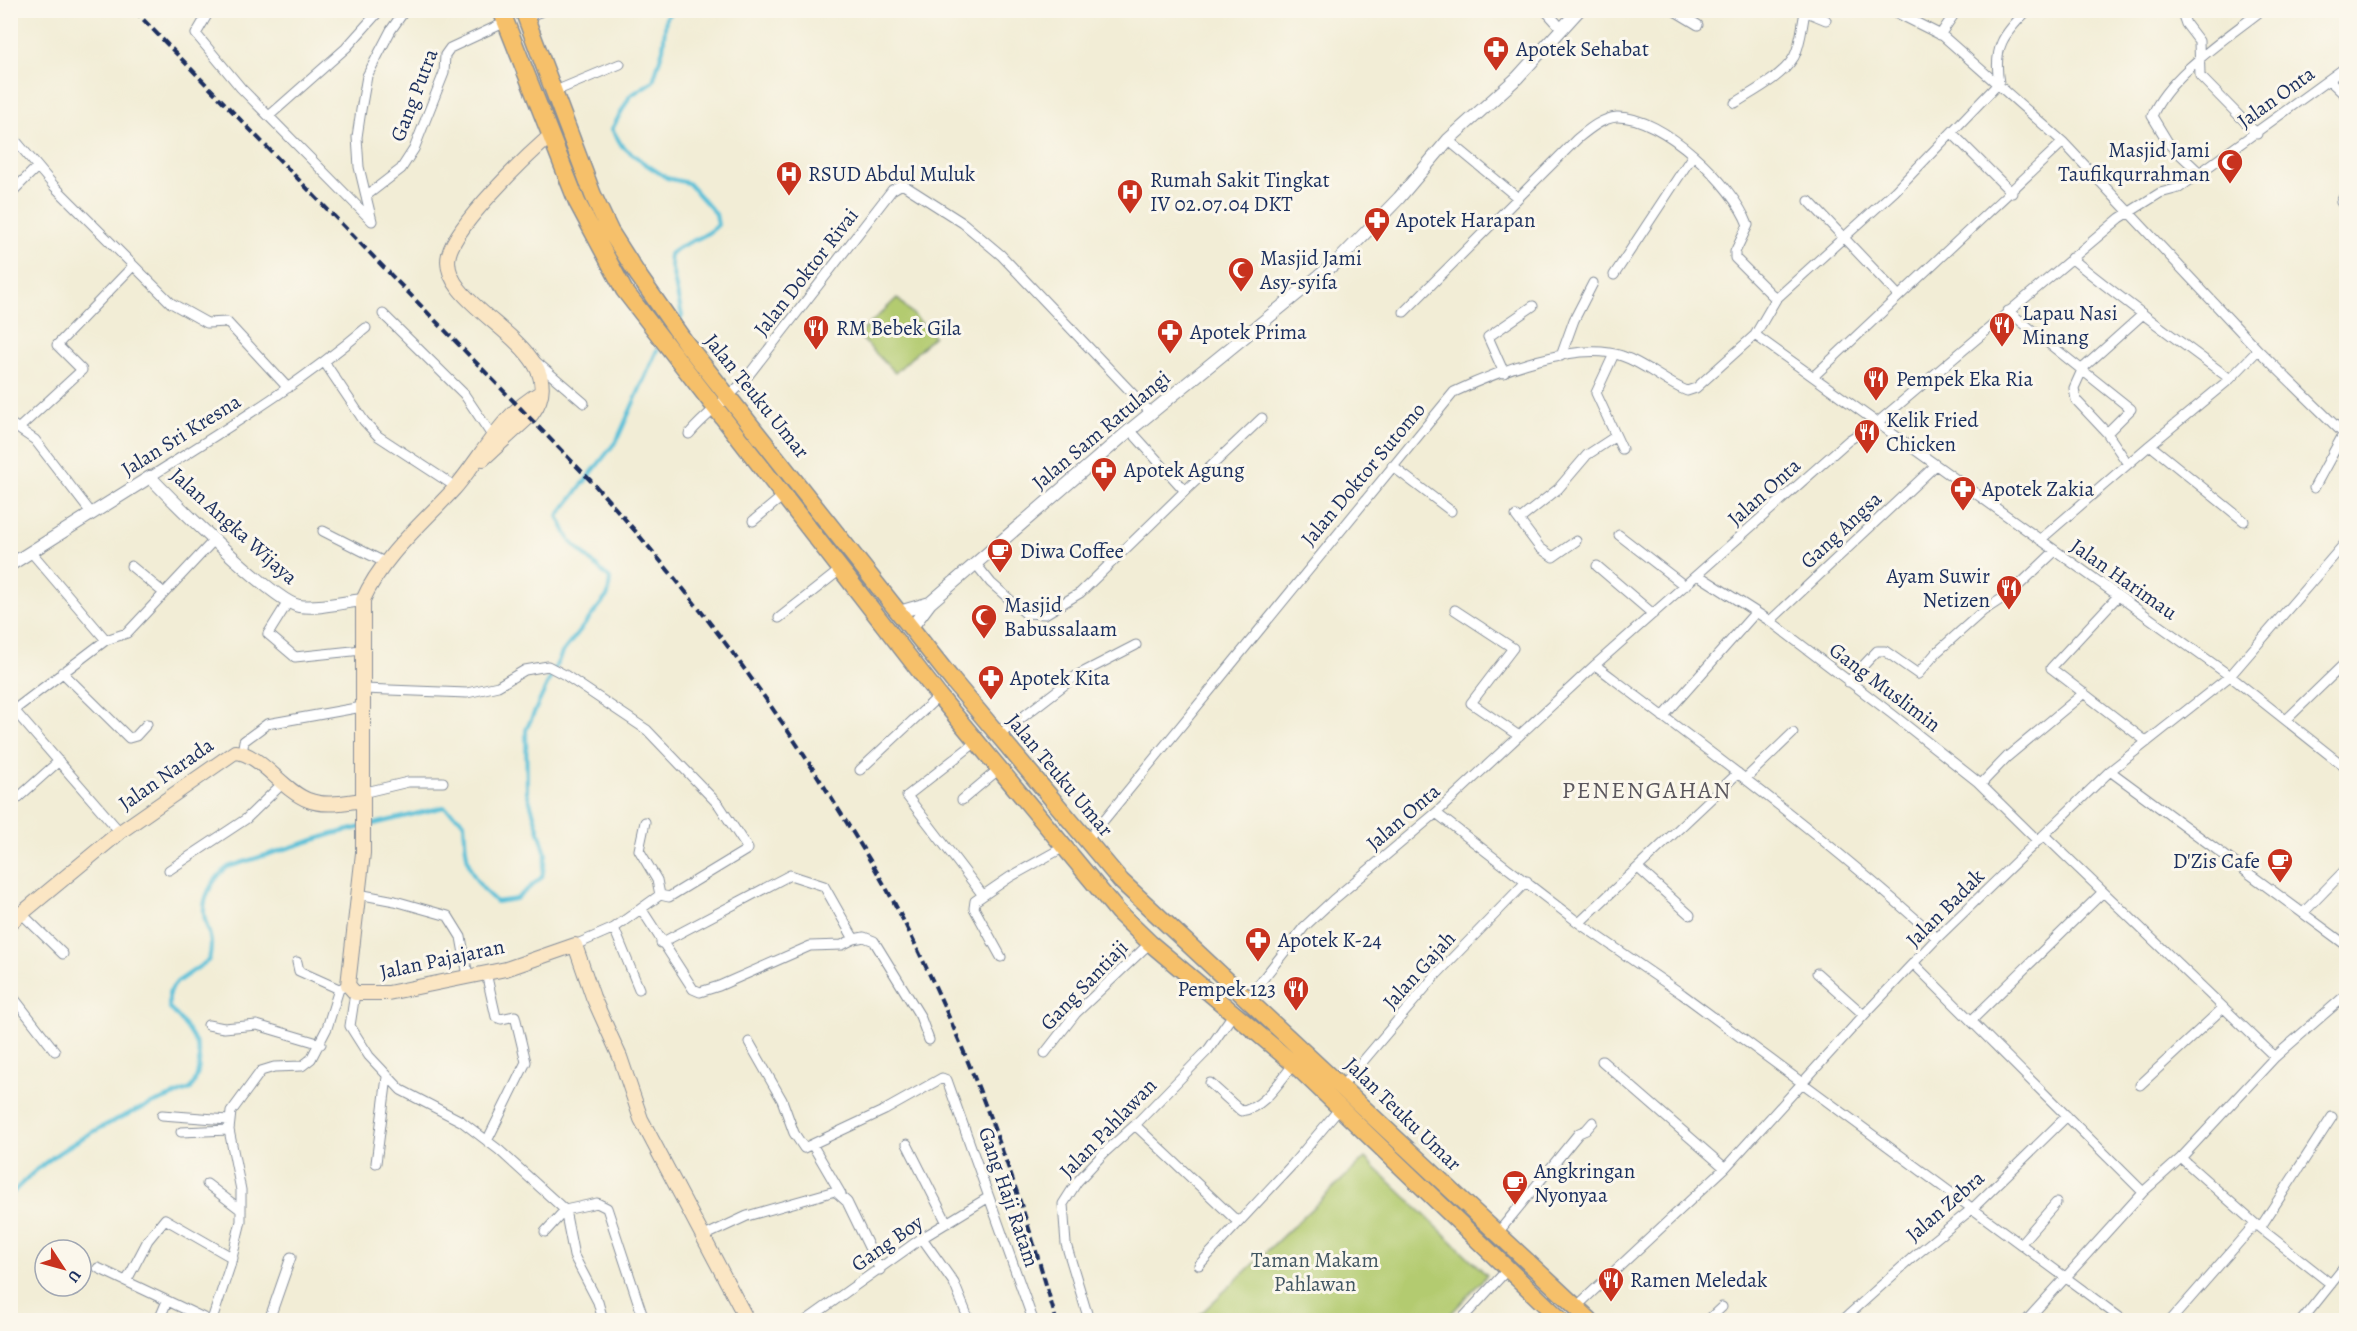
<svg xmlns="http://www.w3.org/2000/svg" width="2357" height="1331" font-family="Alegreya,serif">
	<rect width="100%" height="100%" fill="#fbf7ec"/>
	<filter id="ink" filterUnits="userSpaceOnUse"><feTurbulence type="fractalNoise" baseFrequency=".0167" numOctaves="2"/><feDisplacementMap in="SourceGraphic" scale="12" xChannelSelector="R" yChannelSelector="G"/><feConvolveMatrix kernelMatrix="1 2 1 2 8 2 1 2 1" color-interpolation-filters="sRGB"/></filter>
	<filter id="wash" filterUnits="userSpaceOnUse"><feTurbulence type="fractalNoise" baseFrequency=".008" numOctaves="4" result="noise"/><feDisplacementMap in="SourceGraphic" scale="24" xChannelSelector="R" yChannelSelector="G"/><feGaussianBlur stdDeviation="1.35" result="paint"/><feColorMatrix in="noise" values="0 0 0 0 0 0 0 0 0 0 0 0 0 0 0 0 0 1.4 0 .05"/><feComposite in="paint" operator="in"/></filter>
	<g filter="url(#wash)">
		<rect width="100%" height="100%" fill="#f2edd6"/>
		<path fill="#b3cb70" stroke="#677d67" stroke-width="1.5" d="M897,298L934,336L895,373L858,335Z
			M1365,1158L1487,1275L1445,1320H1194Z"/>
		<g fill="none" stroke-linecap="round" stroke-linejoin="round">
			<path stroke="#5ac0d8" stroke-width="4" d="M675,10L666,17L663,49L653,81L630,96L612,129L622,146L644,163L667,178L688,183L716,214L718,225C704,240 683,241 669,255L682,316L678,323
				M10,1196C54,1144 129,1111 191,1089C211,1053 192,1033 169,1007V992L177,982L209,960C216,933 202,926 204,908C205,892 216,876 228,867L333,834L444,807L464,822C466,859 466,875 496,902L516,899L542,877L546,854L527,792L526,730L562,653L608,595L610,579L570,541L558,516L617,440L657,350"/>
		</g>
	</g>
	<g filter="url(#ink)">
		<g fill="none" stroke-linecap="round" stroke-linejoin="round">
			<g stroke="#868e9a" stroke-width="11">
				<path id="minor" d="M210,10L196,34L241,88L372,221
					M1545,10L1562,29
					M1673,10L1698,25
					M1802,10L1826,20
					M2181,10L2186,24L2199,41L2200,76L2257,134
					M1895,12L1943,36L2063,142L2258,350L2346,436
					M526,17L545,10
					M1940,35L1957,10
					M2329,80L2346,96
					M1999,83C1993,48 2003,34 2028,10
					M553,92L620,64
					M1735,103C1754,91 1782,77 1794,57C1801,44 1802,26 1805,12
					M269,116L346,48L380,10
					M1952,133L2012,193
					M10,134L54,186L171,303L207,323L227,322L288,388
					M1448,140L1518,198
					M2200,173L2169,144L2152,116C2169,75 2228,37 2262,10
					M2346,193L2341,202L2346,208
					M10,194L37,167
					M366,196L401,169L414,149L444,73L445,55L450,48L506,22
					M1809,201L1898,295
					M372,221L359,167L357,137L361,110L367,76L391,30L405,10
					M2071,258C2123,301 2177,339 2230,379
					M1614,275L1693,155
					M2008,311L2131,409L2107,433
					M1404,312L1577,139C1588,130 1602,118 1617,117C1663,116 1733,185 1748,225L1735,252V258L1776,299
					M383,314L464,394L495,440
					M1755,335L2230,676L2346,768
					M1614,354L1596,393L1622,449
					M1561,356L1574,320L1593,283
					M534,360L584,403
					M325,363L364,421L378,436L456,487
					M1504,373L1488,337L1533,306
					M1814,376L2063,142
					M10,423L35,440L92,514
					M18,429L82,370L57,345L133,266
					M689,434C706,414 727,400 744,381L892,190L902,184L963,223L1001,255L1151,413
					M2128,464L2107,433L2076,400L2074,388L2083,368L2142,315
					M1392,466L1451,511
					M150,477C224,430 299,385 366,328
					M2314,488L2344,433
					M1185,491L1262,418
					M1516,516L1540,548L1553,557L1576,541
					M1519,520L1558,489L1587,455L1616,436
					M753,521L783,496
					M2244,521L2150,445L2230,379L2258,350
					M323,531L386,563
					M1619,535L1685,586
					M2040,540L2150,445
					M32,553L106,640
					M975,563L991,583L1025,613L1045,614L1080,593L1185,491L1130,430
					M131,566L164,593
					M1597,566L1653,614
					M1698,575L1770,621L1892,714L1978,782L2038,841
					M2118,596L2051,668L2147,742
					M288,602L268,634L295,657L362,650
					M1455,610L1513,648L1471,703L1519,736
					M779,618L840,570
					M1770,621L1936,465
					M1595,665C1712,753 1829,840 1937,938
					M62,672L129,738L136,736L147,724
					M1848,682L1877,651H1885L1918,674L1936,653L1983,611L2012,592L2055,551
					M363,689L467,693L498,686L525,670L548,666L565,675L647,730L719,805L748,849L669,897L660,895
					M14,710L120,832
					M10,713L106,640L127,633L215,539
					M1663,717L1756,612
					M2286,720L2346,662
					M998,736L1076,676L1136,645
					M976,742L907,796L982,894
					M242,753L244,741L267,724L362,707
					M860,770L939,696
					M2110,771L2346,945
					M1745,779L1793,733
					M1981,784L2007,757L2084,693
					M362,793L408,782H443
					M962,800L999,769
					M10,805L59,761
					M1436,813L1579,923L1682,994L2123,1320
					M2045,836L2275,1057
					M1086,842L1454,392C1496,372 1578,340 1622,356C1646,364 1664,382 1687,391L1696,388L1755,335L1776,299L1895,191L1999,83
					M1638,868L1690,915
					M169,870L246,819L282,784
					M358,894L395,901L448,916L461,937L468,976
					M642,910L693,989L700,992L719,986L810,946L842,945L854,939L864,937L874,941L920,1016L929,1040
					M2303,913L2346,869
					M22,914L63,954
					M1579,923L1738,773
					M614,928L639,989
					M661,943L790,875L824,886L854,939
					M575,945L614,928L660,895L657,880L639,850L645,822
					M1001,957L974,908L975,901L1010,877L1064,847
					M297,962L299,971L339,989
					M1914,964L2143,1192
					M486,973L496,1017L501,1019L515,1016L526,1062L487,1141
					M1817,973L1864,1015
					M10,993L55,1051
					M355,993L350,1026L369,1056L401,1090L461,1121L499,1150L565,1210L574,1256L598,1302L603,1320
					M1248,998L1304,927L1333,900L1436,813L1595,665L1849,440L1878,422L2120,218L2160,193L2179,188L2346,67
					M1973,1019L2102,893
					M208,1025L224,1028L257,1025L321,1044
					M749,1042L782,1100L794,1133L804,1148L885,1110L942,1078L947,1080L1033,1320
					M1045,1053L1076,1013L1150,943
					M1602,1061L1725,1168
					M1210,1083L1241,1111C1264,1109 1280,1080 1294,1064
					M2140,1085L2223,1008
					M1342,1086L1436,975L1527,881
					M162,1115L228,1120
					M1135,1125L1238,1222
					M181,1132L229,1130
					M907,1144L947,1223
					M813,1146L841,1194
					M2181,1158L2260,1228L2331,1284
					M376,1163L387,1077
					M207,1184L241,1210
					M2260,1228L2332,1117
					M545,1232L565,1210L597,1203L607,1208L644,1320
					M1496,1235L1579,1133L1586,1130L1593,1122
					M702,1237L747,1216L835,1191L847,1202L880,1270
					M922,1238L954,1283L969,1320
					M2021,1243L2056,1203
					M1199,1265L1292,1165L1341,1107
					M98,1268L208,1320
					M127,1280L148,1240L165,1219L233,1258
					M1576,1307L1725,1168L1864,1015L1937,938L2110,771L2230,676L2346,542
					M159,1320L167,1301
					M212,1320L230,1266L241,1221V1190L229,1130L231,1112L261,1071L274,1067L302,1066L311,1059L327,1028L339,989L348,985
					M269,1320L291,1257
					M807,1320L922,1238L989,1197
					M1089,1320L1066,1244L1063,1204L1077,1182L1103,1154L1135,1125L1208,1050L1234,1013
					M1461,1320L1507,1270
					M1708,1320L1722,1307
					M1843,1320L1912,1258L1973,1208L2067,1116
					M2027,1320L2143,1192L2181,1158L2275,1057L2346,995
					M2171,1320L2255,1224
					M2302,1320L2346,1265"/>
			</g>
			<g stroke="#868e9a" stroke-width="14">
				<path id="tertiary" d="M10,565L150,477C172,500 274,602 299,606C319,609 343,602 363,600
					M899,612L930,603
					M912,627L930,603L1130,430L1340,259L1399,198L1448,140L1517,78L1579,10"/>
			</g>
			<g stroke="#868e9a" stroke-width="16">
				<path id="secondary" d="M540,393C501,414 482,457 454,489C422,524 382,557 363,600V853L348,985L355,993H388L506,969L575,945L593,997L620,1057L641,1119L747,1320
					M483,459L532,414C580,348 435,310 449,254C457,223 526,157 550,136
					M10,923L120,832L235,752C260,753 283,791 308,800C325,807 346,802 363,800"/>
			</g>
			<g stroke="#868e9a" stroke-width="19">
				<path id="trunk" d="M501,10L577,202L624,290L939,696L1118,912L1150,943L1294,1064L1561,1320
					M523,10L593,195L610,231L638,275L685,342L953,681L1121,881L1590,1320"/>
			</g>
			<use href="#minor" stroke="#fff" stroke-width="9"/>
			<use href="#tertiary" stroke="#fff" stroke-width="12"/>
			<use href="#secondary" stroke="#fbe6c4" stroke-width="14"/>
			<use href="#trunk" stroke="#f6c06b" stroke-width="16"/>
			<path stroke="#1b2f5e" stroke-width="4" stroke-dasharray="9 4.5" stroke-linecap="butt" d="M134,10L591,481C681,580 761,685 832,799C855,836 879,873 899,912C965,1041 1018,1181 1056,1320"/>
		</g>
	</g>
	<defs>
		<g id="pharmacy-pin" transform="scale(1.35)"><path d="M0 17L-7.5 6A9.5 9.5 0 1 1 7.5 6Z" fill="#c8321e" stroke="#fbf7ec"/><path d="M-2-6h4v4h4v4h-4v4h-4v-4h-4v-4h4Z" fill="#fff"/></g>
		<g id="mosque-pin" transform="scale(1.35)"><path d="M0 17L-7.5 6A9.5 9.5 0 1 1 7.5 6Z" fill="#c8321e" stroke="#fbf7ec"/><path d="M3.5-4.9A6 6 0 1 0 3.5 4.9A5 5 0 1 1 3.5-4.9Z" fill="#fff"/></g>
		<g id="hospital-pin" transform="scale(1.35)"><path d="M0 17L-7.5 6A9.5 9.5 0 1 1 7.5 6Z" fill="#c8321e" stroke="#fbf7ec"/><path d="M-5-5h3v3.5h4V-5h3V5h-3V1.5h-4V5h-3Z" fill="#fff"/></g>
		<g id="restaurant-pin" transform="scale(1.35)"><path d="M0 17L-7.5 6A9.5 9.5 0 1 1 7.5 6Z" fill="#c8321e" stroke="#fbf7ec"/><path d="M-5-6h1v4h1v-4h1v4h1v-4h1v5L-1.5 .5V6h-2V.5L-5-1ZM5-6V6H3V1.5H1.5Q1.5-4 5-6Z" fill="#fff"/></g>
		<g id="cafe-pin" transform="scale(1.35)"><path d="M0 17L-7.5 6A9.5 9.5 0 1 1 7.5 6Z" fill="#c8321e" stroke="#fbf7ec"/><path d="M-5.5-4.5H6V0H3Q3 3.5 0 3.5H-2.5Q-5.5 3.5-5.5 0ZM3-3.2v2h1.7v-2ZM-6 4.5H4V6H-6Z" fill="#fff"/></g>
	</defs>
	<g fill-rule="evenodd">
		<use href="#pharmacy-pin" x="1496" y="49"/>
		<use href="#mosque-pin" x="2230" y="162"/>
		<use href="#hospital-pin" x="789" y="174"/>
		<use href="#hospital-pin" x="1130" y="192"/>
		<use href="#pharmacy-pin" x="1377" y="220"/>
		<use href="#mosque-pin" x="1241" y="270"/>
		<use href="#restaurant-pin" x="2002" y="325"/>
		<use href="#restaurant-pin" x="816" y="328"/>
		<use href="#pharmacy-pin" x="1170" y="332"/>
		<use href="#restaurant-pin" x="1876" y="379"/>
		<use href="#restaurant-pin" x="1867" y="432"/>
		<use href="#pharmacy-pin" x="1104" y="470"/>
		<use href="#pharmacy-pin" x="1963" y="489"/>
		<use href="#cafe-pin" x="1000" y="551"/>
		<use href="#restaurant-pin" x="2009" y="588"/>
		<use href="#mosque-pin" x="984" y="617"/>
		<use href="#pharmacy-pin" x="991" y="678"/>
		<use href="#cafe-pin" x="2280" y="861"/>
		<use href="#pharmacy-pin" x="1258" y="940"/>
		<use href="#restaurant-pin" x="1296" y="989"/>
		<use href="#cafe-pin" x="1515" y="1183"/>
		<use href="#restaurant-pin" x="1611" y="1280"/>
	</g>
	<g text-anchor="middle" stroke-width="6" stroke-linejoin="round" paint-order="stroke">
		<g font-size="21" fill="#1b2f5e" stroke="#fbf7ec" text-anchor="start">
			<text x="1516" y="56">Apotek Sehabat</text>
			<text x="2210" y="157" text-anchor="end">Masjid Jami<tspan x="2210" dy="24">Taufikqurrahman</tspan></text>
			<text x="808" y="181">RSUD Abdul Muluk</text>
			<text x="1150" y="187">Rumah Sakit Tingkat<tspan x="1150" dy="24">IV 02.07.04 DKT</tspan></text>
			<text x="1396" y="227">Apotek Harapan</text>
			<text x="1260" y="265">Masjid Jami<tspan x="1260" dy="24">Asy-syifa</tspan></text>
			<text x="2022" y="320">Lapau Nasi<tspan x="2022" dy="24">Minang</tspan></text>
			<text x="836" y="335">RM Bebek Gila</text>
			<text x="1190" y="339">Apotek Prima</text>
			<text x="1896" y="386">Pempek Eka Ria</text>
			<text x="1886" y="427">Kelik Fried<tspan x="1886" dy="24">Chicken</tspan></text>
			<text x="1124" y="477">Apotek Agung</text>
			<text x="1982" y="496">Apotek Zakia</text>
			<text x="1020" y="558">Diwa Coffee</text>
			<text x="1990" y="583" text-anchor="end">Ayam Suwir<tspan x="1990" dy="24">Netizen</tspan></text>
			<text x="1004" y="612">Masjid<tspan x="1004" dy="24">Babussalaam</tspan></text>
			<text x="1010" y="685">Apotek Kita</text>
			<text x="2260" y="868" text-anchor="end">D'Zis Cafe</text>
			<text x="1278" y="947">Apotek K-24</text>
			<text x="1276" y="996" text-anchor="end">Pempek 123</text>
			<text x="1534" y="1178">Angkringan<tspan x="1534" dy="24">Nyonyaa</tspan></text>
			<text x="1630" y="1287">Ramen Meledak</text>
		</g>
		<g font-size="21" fill="#1b2f5e" stroke="#fbf7ec">
			<text transform="translate(414 95) rotate(-69)" y="7">Gang Putra</text>
			<text transform="translate(2276 97) rotate(-36)" y="7">Jalan Onta</text>
			<text transform="translate(806 272) rotate(-52)" y="7">Jalan Doktor Rivai</text>
			<text transform="translate(757 396) rotate(51)" y="7">Jalan Teuku Umar</text>
			<text transform="translate(1101 430) rotate(-40)" y="7">Jalan Sam Ratulangi</text>
			<text transform="translate(181 435) rotate(-32)" y="7">Jalan Sri Kresna</text>
			<text transform="translate(1363 474) rotate(-50)" y="7">Jalan Doktor Sutomo</text>
			<text transform="translate(1764 492) rotate(-42)" y="7">Jalan Onta</text>
			<text transform="translate(234 526) rotate(42)" y="7">Jalan Angka Wijaya</text>
			<text transform="translate(1841 530) rotate(-43)" y="7">Gang Angsa</text>
			<text transform="translate(2124 579) rotate(35)" y="7">Jalan Harimau</text>
			<text transform="translate(1885 687) rotate(37)" y="7">Gang Muslimin</text>
			<text transform="translate(166 774) rotate(-35)" y="7">Jalan Narada</text>
			<text transform="translate(1060 775) rotate(50)" y="7">Jalan Teuku Umar</text>
			<text transform="translate(1403 817) rotate(-41)" y="7">Jalan Onta</text>
			<text transform="translate(1945 908) rotate(-45)" y="7">Jalan Badak</text>
			<text transform="translate(442 959) rotate(-12)" y="7">Jalan Pajajaran</text>
			<text transform="translate(1419 970) rotate(-48)" y="7">Jalan Gajah</text>
			<text transform="translate(1084 985) rotate(-46)" y="7">Gang Santiaji</text>
			<text transform="translate(1403 1114) rotate(44)" y="7">Jalan Teuku Umar</text>
			<text transform="translate(1108 1128) rotate(-46)" y="7">Jalan Pahlawan</text>
			<text transform="translate(1009 1197) rotate(71)" y="7">Gang Haji Ratam</text>
			<text transform="translate(1945 1206) rotate(-41)" y="7">Jalan Zebra</text>
			<text transform="translate(887 1243) rotate(-35)" y="7">Gang Boy</text>
		</g>
		<g font-size="21" fill="#415662" stroke="#fbf7ec">
			<text x="1315" y="1267">Taman Makam<tspan x="1315" dy="24">Pahlawan</tspan></text>
		</g>
		<g font-size="24" letter-spacing="1.5" fill="#5b575d" stroke="#fbf7ec">
			<text x="1647" y="798">PENENGAHAN</text>
		</g>
	</g>
	<rect width="2357" height="1331" fill="none" stroke="#fbf7ec" stroke-width="36"/>
	<g transform="translate(63 1268) rotate(126)"><circle r="28" fill="#fbf7ec" stroke="#a1a7b3" stroke-width="1.5"/>
	<path d="M0-4.5L10 22L0 15L-10 22Z" fill="#c8321e"/>
	<text y="-9" font-size="16" font-weight="bold" text-anchor="middle" fill="#1b2f5e">U</text>
	</g>
</svg>
